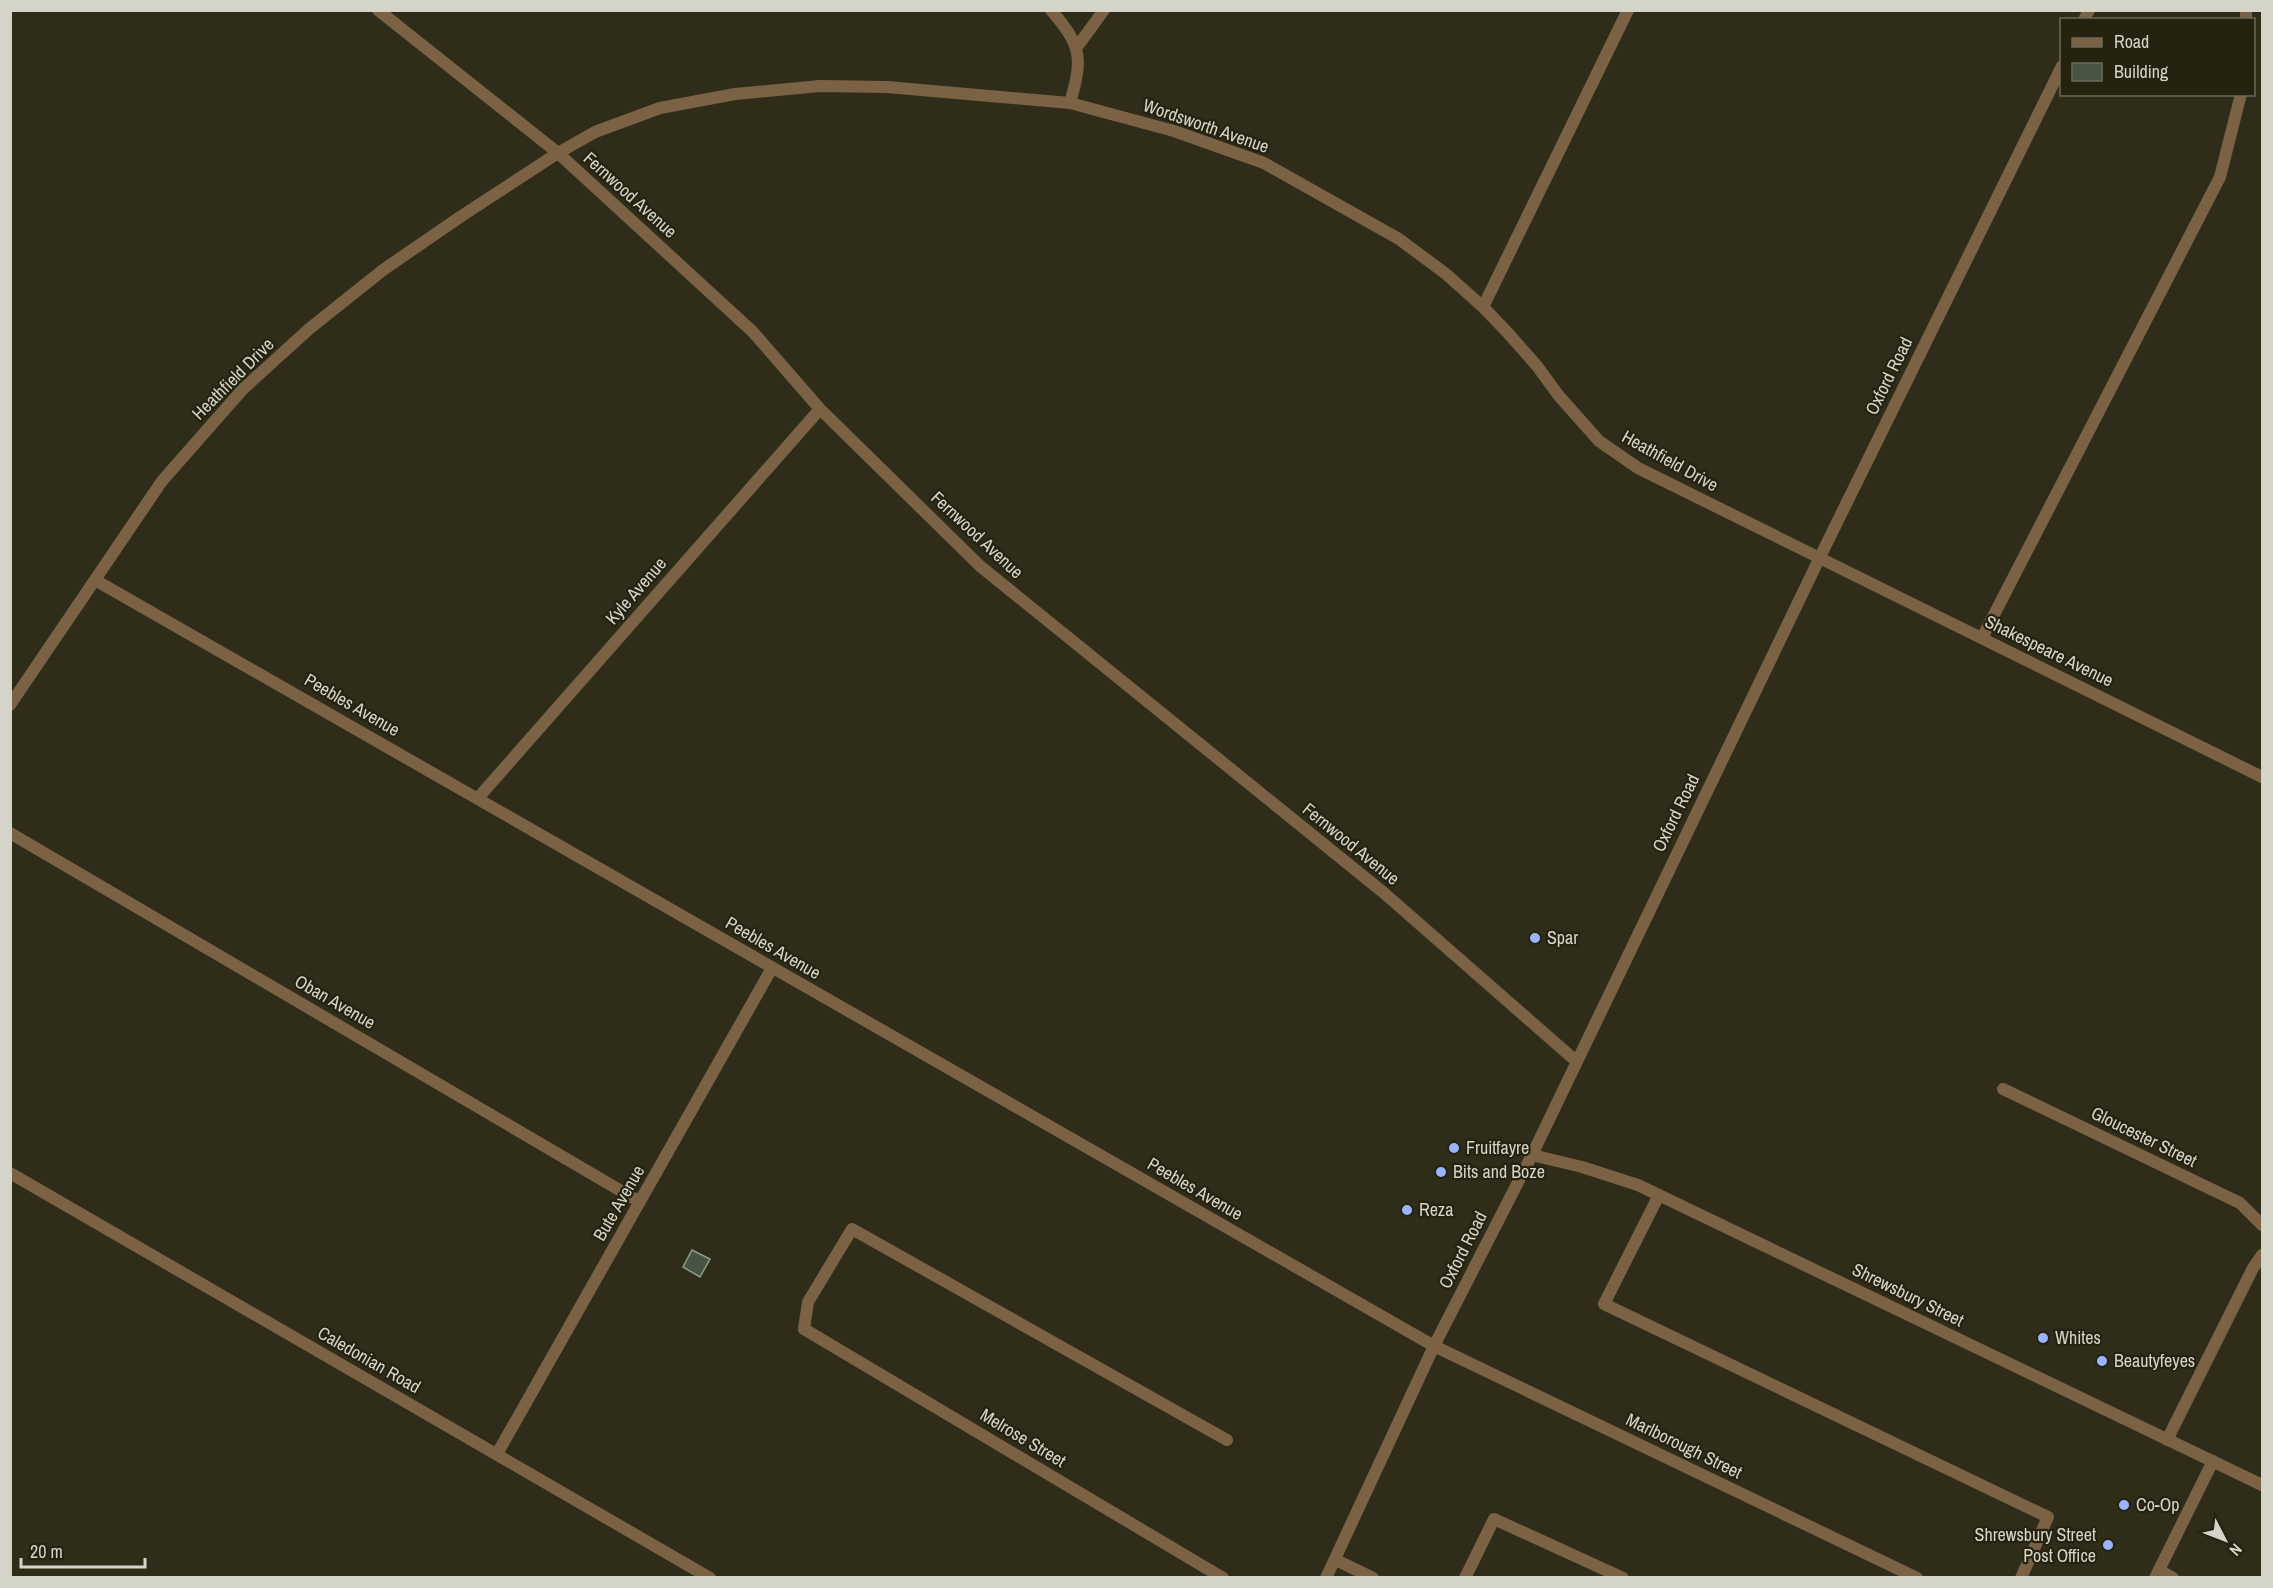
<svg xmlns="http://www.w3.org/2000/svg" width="2273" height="1588" font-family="'Archivo Narrow',sans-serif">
	<rect width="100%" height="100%" fill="#2f2d1a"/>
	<path fill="#485442" stroke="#8d9b87" stroke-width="1.5" d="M692,1250L710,1259L700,1277L683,1267Z"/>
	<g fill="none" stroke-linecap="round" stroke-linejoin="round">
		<path stroke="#7c6244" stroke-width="12" d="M1659,1195L1604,1304L2048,1517L2021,1578
			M804,1329L808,1302L852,1229L1227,1440
			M2159,1570L2173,1578
			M1465,1578L1494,1519L1623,1578"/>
		<path stroke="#7c6244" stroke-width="12" d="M378,10L558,153L753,332L820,409L980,566L1384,893L1576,1061
			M1051,10C1082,46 1083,58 1070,103
			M2246,10V20
			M1077,47L1104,10
			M1483,307L1628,10
			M95,580L1434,1346L1917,1578
			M1982,638L2220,177L2241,94
			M10,705L162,481L243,389L309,329L383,270L460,217L558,153L595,132L660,108L735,94L820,86L887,87L1070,103L1174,131L1264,163L1399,239L1446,274L1483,307L1507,332L1537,366L1559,396L1599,441L1638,468L2262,777
			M478,798L820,409
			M10,833L640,1202
			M2003,1089L2240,1203L2262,1225
			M1532,1155L1582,1167L1638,1185L2262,1485
			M10,1173L710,1578
			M804,1329L1223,1578
			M2167,1440L2253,1268L2262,1255
			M497,1454L772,968
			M1336,1560L1373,1578
			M2155,1578L2213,1461"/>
		<path stroke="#7c6244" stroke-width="12" d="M2084,20L2089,10
			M1326,1578L1434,1346L1532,1155L1820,557L2062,66"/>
	</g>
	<g fill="#99b5fd" stroke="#252310" stroke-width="2">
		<circle cx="1535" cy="938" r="6"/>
		<circle cx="1454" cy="1148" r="6"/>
		<circle cx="1441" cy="1172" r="6"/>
		<circle cx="1407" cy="1210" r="6"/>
		<circle cx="2043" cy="1338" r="6"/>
		<circle cx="2102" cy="1361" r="6"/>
		<circle cx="2124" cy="1505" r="6"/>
		<circle cx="2108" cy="1545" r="6"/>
	</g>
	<g text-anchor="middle" stroke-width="4.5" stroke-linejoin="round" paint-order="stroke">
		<g font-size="18" fill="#d5d4c8" stroke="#252310">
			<text transform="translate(1206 126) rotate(19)" y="6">Wordsworth Avenue</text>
			<text transform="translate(630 195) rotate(42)" y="6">Fernwood Avenue</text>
			<text transform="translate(1889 376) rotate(-64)" y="6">Oxford Road</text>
			<text transform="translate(233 379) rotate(-45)" y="6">Heathfield Drive</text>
			<text transform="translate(1670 461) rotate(29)" y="6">Heathfield Drive</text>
			<text transform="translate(977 535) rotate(43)" y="6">Fernwood Avenue</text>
			<text transform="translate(636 591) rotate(-49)" y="6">Kyle Avenue</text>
			<text transform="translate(2049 651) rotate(26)" y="6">Shakespeare Avenue</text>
			<text transform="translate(352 705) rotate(30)" y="6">Peebles Avenue</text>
			<text transform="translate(1676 813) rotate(-64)" y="6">Oxford Road</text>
			<text transform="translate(1351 844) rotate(39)" y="6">Fernwood Avenue</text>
			<text transform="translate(773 948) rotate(30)" y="6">Peebles Avenue</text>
			<text transform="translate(335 1002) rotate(30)" y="6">Oban Avenue</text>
			<text transform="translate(2144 1137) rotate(26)" y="6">Gloucester Street</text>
			<text transform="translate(1195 1189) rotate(30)" y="6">Peebles Avenue</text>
			<text transform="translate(619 1203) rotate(-60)" y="6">Bute Avenue</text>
			<text transform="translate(1463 1250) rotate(-63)" y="6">Oxford Road</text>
			<text transform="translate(1908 1295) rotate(26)" y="6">Shrewsbury Street</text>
			<text transform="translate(369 1360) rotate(30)" y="6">Caledonian Road</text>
			<text transform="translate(1023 1438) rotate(31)" y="6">Melrose Street</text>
			<text transform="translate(1684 1446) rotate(26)" y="6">Marlborough Street</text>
		</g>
		<g font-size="18" fill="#d5d4c8" stroke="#252310" text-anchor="start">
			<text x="1547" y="944">Spar</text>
			<text x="1466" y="1154">Fruitfayre</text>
			<text x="1453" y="1178">Bits and Boze</text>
			<text x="1419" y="1216">Reza</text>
			<text x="2055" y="1344">Whites</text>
			<text x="2114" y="1367">Beautyfeyes</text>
			<text x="2136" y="1511">Co-Op</text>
			<text x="2096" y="1541" text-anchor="end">Shrewsbury Street<tspan x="2096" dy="21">Post Office</tspan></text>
		</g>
	</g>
	<rect width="2273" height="1588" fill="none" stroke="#d5d4c8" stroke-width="24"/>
	<rect x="2060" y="18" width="195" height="78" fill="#252310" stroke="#6b6a5a" stroke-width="1.5"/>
	<rect x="2072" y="38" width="30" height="9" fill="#7c6244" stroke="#6b6a5a" stroke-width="1.5"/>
	<text x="2114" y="48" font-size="18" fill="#d5d4c8">Road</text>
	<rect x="2072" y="63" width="30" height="18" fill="#485442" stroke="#6b6a5a" stroke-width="1.5"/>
	<text x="2114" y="78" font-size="18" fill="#d5d4c8">Building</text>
	<g transform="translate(2225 1540) rotate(132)" stroke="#252310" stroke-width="4.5" paint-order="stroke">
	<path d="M0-4.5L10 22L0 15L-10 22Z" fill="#d5d4c8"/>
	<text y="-9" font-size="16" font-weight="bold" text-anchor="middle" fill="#d5d4c8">N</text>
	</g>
	<path d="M21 1558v9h124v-9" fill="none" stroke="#d5d4c8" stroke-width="3"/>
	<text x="30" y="1558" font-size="18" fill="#d5d4c8" stroke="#252310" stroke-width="4.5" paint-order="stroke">20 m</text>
</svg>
